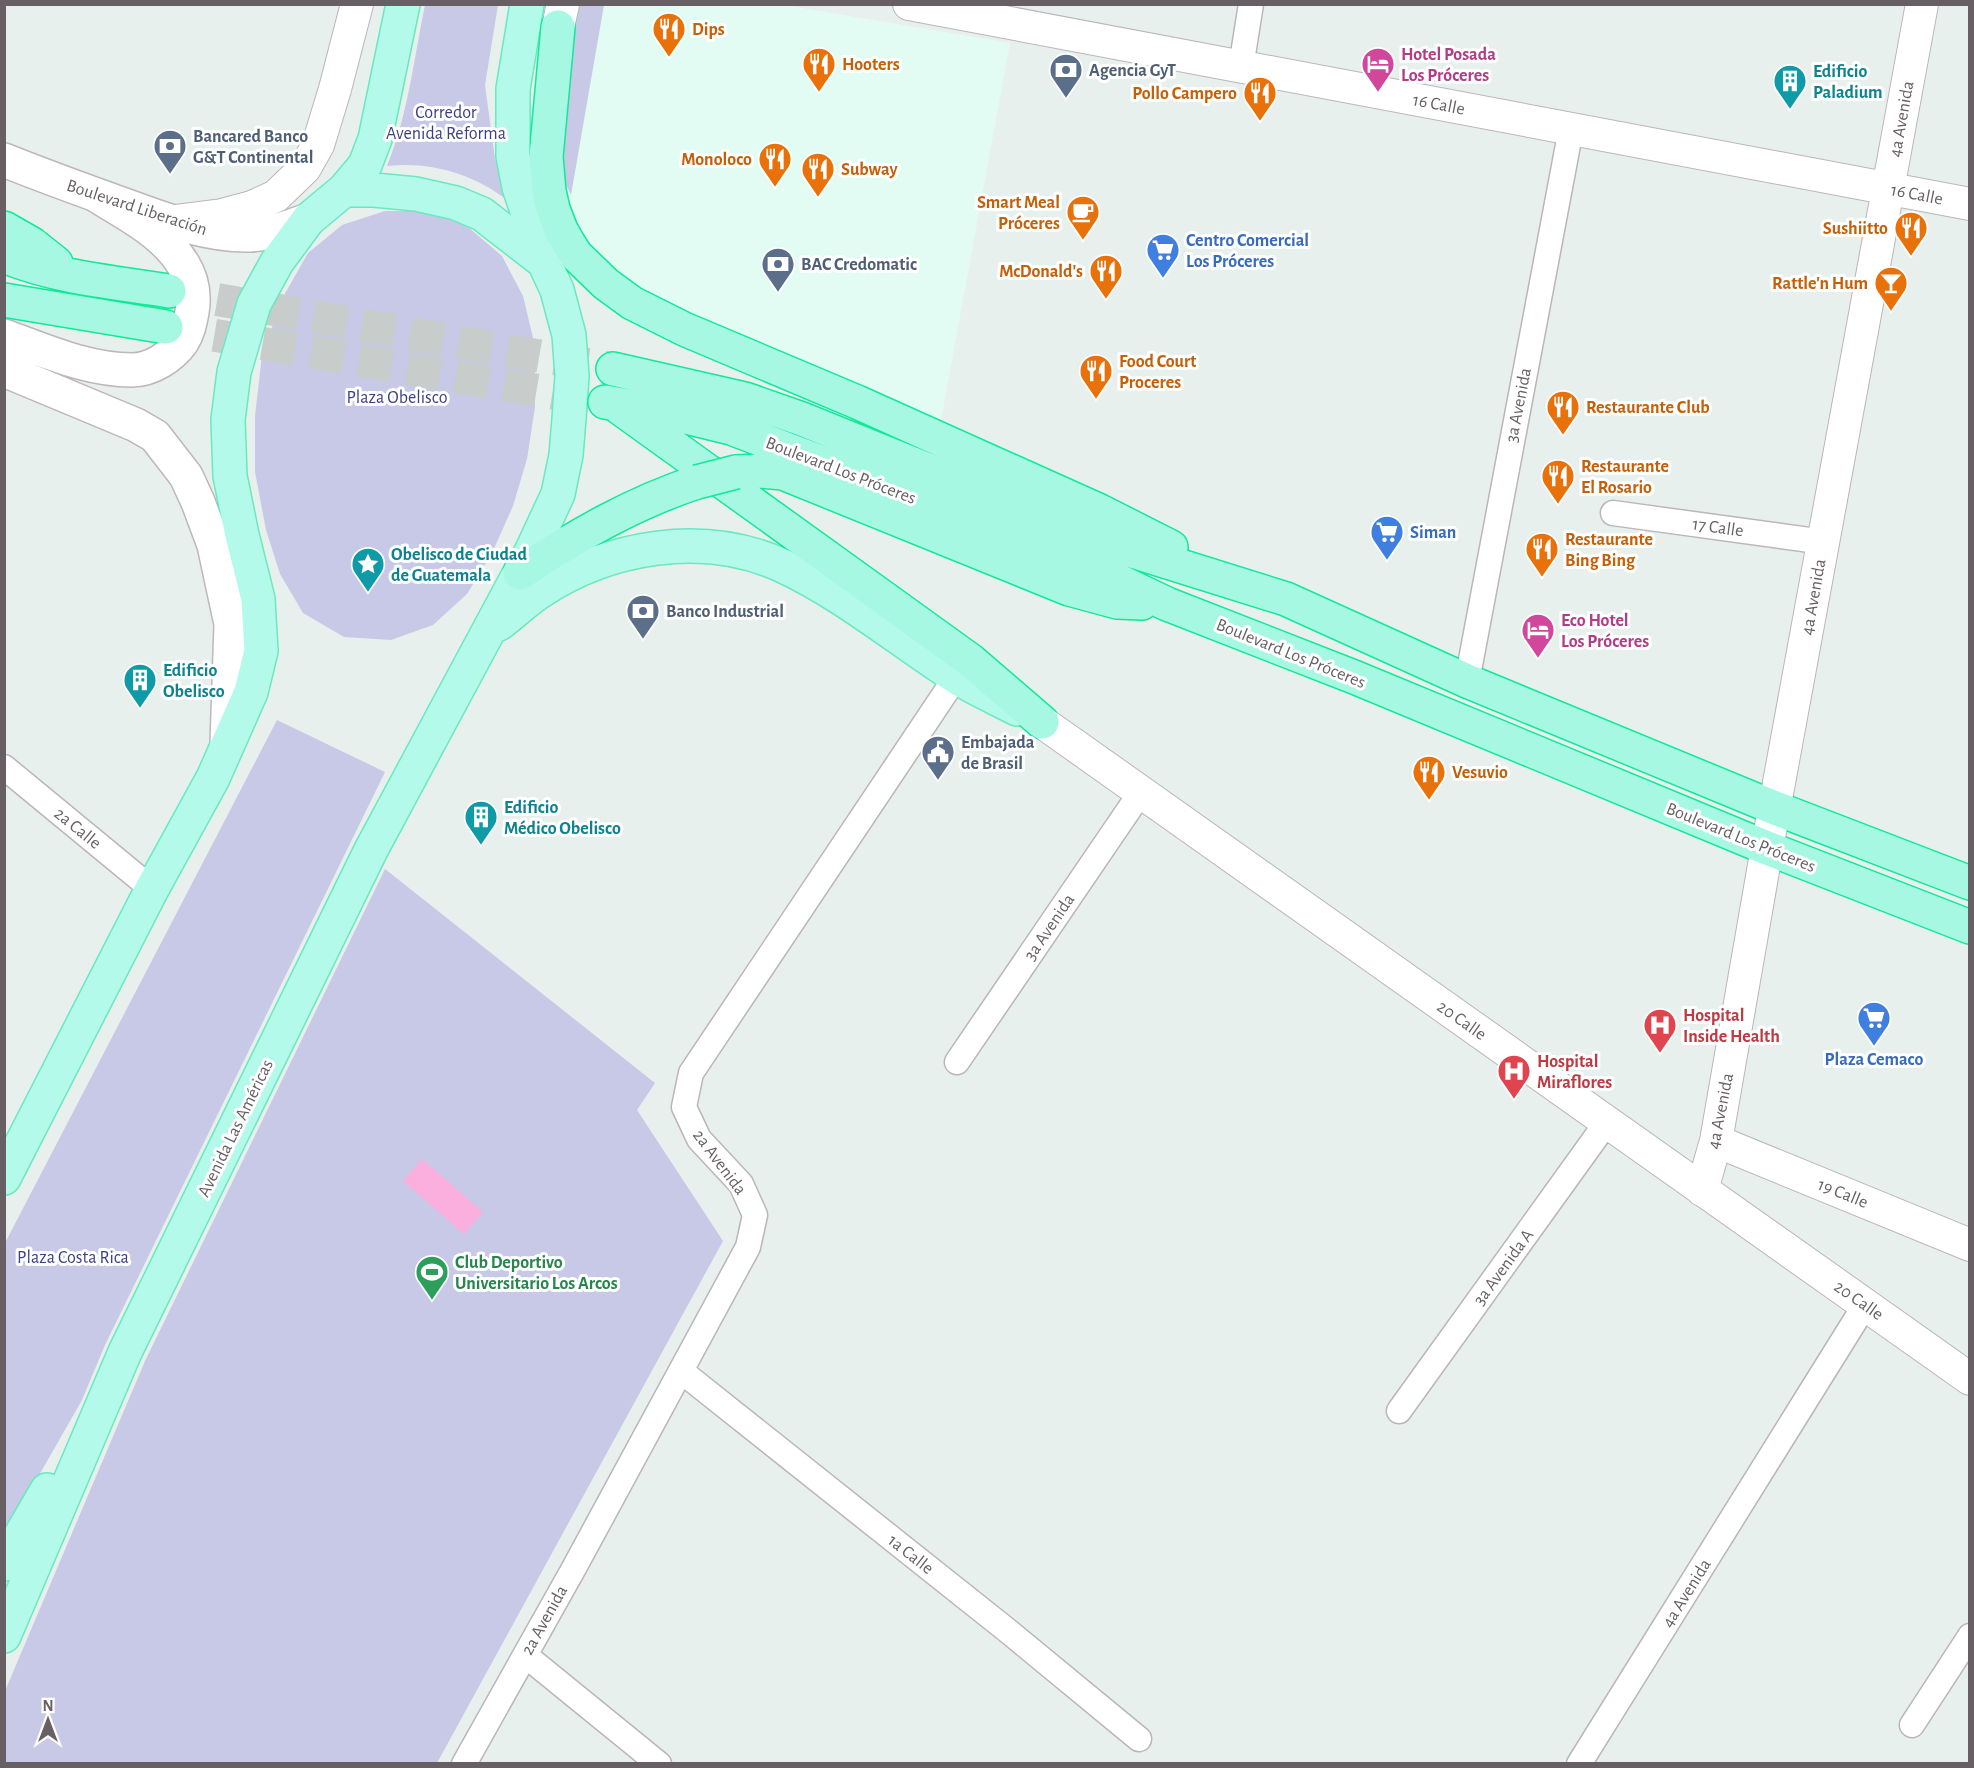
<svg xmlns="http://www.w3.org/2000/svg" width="1974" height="1768" font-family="'Alegreya Sans',sans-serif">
	<rect width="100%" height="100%" fill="#e8f0ee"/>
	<path fill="#e2fcf4" d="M564,5H784L1010,43L941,420L643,302L596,255L569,212L554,176Z"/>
	<path fill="#c7c9e6" d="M425,5H498L485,85L495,159L507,200C474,174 430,161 387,166C408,115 414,58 425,5Z
		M570,5H604L571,195L557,166Z
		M385,211H430L468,227L502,256L523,296L535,346V407L527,459L513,506L492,553L467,594L433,625L391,640L344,637L303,613L280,574L266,530L255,472V416L262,355L283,297L308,253L342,225Z
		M277,720L385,772L105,1345L82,1400L5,1535V1243Z
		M385,869L655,1083L637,1110L723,1241L437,1763L5,1764V1691L145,1361Z"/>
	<path fill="#faafde" d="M422,1159L483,1212L464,1234L403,1181Z"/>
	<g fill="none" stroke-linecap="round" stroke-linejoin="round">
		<path stroke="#c8cccb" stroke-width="33" stroke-dasharray="33 16" stroke-linecap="butt" d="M169,291L613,369
			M166,327L599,401"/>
		<g stroke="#bbb5b8" stroke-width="27">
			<path id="minor" d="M1241,67L1251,4
				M1613,513L1824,542
				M1467,681L1571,129
				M4,767L152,889
				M957,1062L1141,792
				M681,1371L1008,1631L1139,1739
				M1399,1411L1607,1122
				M525,1655L659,1764
				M1912,1725L1970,1636
				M464,1764L574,1568L748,1247L755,1215L741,1184L699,1139L684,1107L691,1073L956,677
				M1579,1764L1865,1305"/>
		</g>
		<g stroke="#bbb5b8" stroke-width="34">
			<path id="tertiary" d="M909,4L1970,204
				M558,27L563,4
				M175,221L222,215L252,207L276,196L305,168L318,145L335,89L357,4
				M1042,722L1970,1379
				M1716,1141L1970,1245
				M1702,1190L1716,1141L1767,848L1922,4"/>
		</g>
		<g stroke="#beb6ba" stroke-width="36">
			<path id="secondary" d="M4,160C46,177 88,192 130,207C168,221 209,236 250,235C271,234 289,227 308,220
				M4,336C46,351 87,370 132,370C151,370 171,357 182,342C188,333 190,323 192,312C203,252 136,220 94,194
				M4,370L136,425L155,436L186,476L198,502L214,545L231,624L227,743"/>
		</g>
		<g stroke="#69e9bd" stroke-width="36">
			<path id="primary" d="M344,190L365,165L375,139L403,4
				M499,624C512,614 525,602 538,593C608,546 703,530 781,565C842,593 896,638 953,675C973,688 996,698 1017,709
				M4,1178L152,889L213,778L251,692L261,651L258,599L242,535L230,476L228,420L234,372L254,304L277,262L308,220L344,190H374L416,194L456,203L482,214L544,262
				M4,1564L47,1490
				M4,1636L125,1352L371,850L532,550L558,494L566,455L569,419L572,376L569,335L557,290L544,262L519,187L513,156V89L527,4"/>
		</g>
		<g stroke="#10e998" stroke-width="36">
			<path id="trunk" d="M558,27L546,157L549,191L553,209L561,230L569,244L576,255L606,284L632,303L684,329L857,402L1100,511L1171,547
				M4,228L32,244L56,263
				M4,256C57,278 114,282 169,291
				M4,300L166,327
				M613,369L745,399L802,419L1110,544L1286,599L1467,681L1775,808L1970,883
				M605,402L678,415L731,428L891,489L1106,575L1167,604L1354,677L1767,848L1970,927
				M620,408L970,660L1042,722
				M736,472L760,471L783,473L1069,589L1117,602L1142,603
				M520,573C576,536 633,503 697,482"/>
		</g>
		<use href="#minor" stroke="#fff" stroke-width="24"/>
		<use href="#tertiary" stroke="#fff" stroke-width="32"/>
		<use href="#secondary" stroke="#fff" stroke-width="33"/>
		<use href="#primary" stroke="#b4faea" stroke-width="33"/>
		<use href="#trunk" stroke="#a6f8e2" stroke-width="33"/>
		<g stroke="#10e998" stroke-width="36" stroke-linecap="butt">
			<path id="trunk-bridge" d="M697,482L736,472"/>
		</g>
		<use href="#trunk-bridge" stroke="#a6f8e2" stroke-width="33"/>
	</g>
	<defs>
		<g id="restaurant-pin" transform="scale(1.725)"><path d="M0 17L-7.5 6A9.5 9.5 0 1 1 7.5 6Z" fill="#e8710a" stroke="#fff"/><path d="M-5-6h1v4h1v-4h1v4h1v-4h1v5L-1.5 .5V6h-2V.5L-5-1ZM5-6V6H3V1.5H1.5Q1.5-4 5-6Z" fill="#fff"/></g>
		<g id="hotel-pin" transform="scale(1.725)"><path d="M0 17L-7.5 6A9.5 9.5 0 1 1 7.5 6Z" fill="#d1479c" stroke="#fff"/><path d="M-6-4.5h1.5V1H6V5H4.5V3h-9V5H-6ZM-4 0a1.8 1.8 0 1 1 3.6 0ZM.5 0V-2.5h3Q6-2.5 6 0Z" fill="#fff"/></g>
		<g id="bank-pin" transform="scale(1.725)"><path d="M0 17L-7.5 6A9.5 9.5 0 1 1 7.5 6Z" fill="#5c6f8a" stroke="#fff"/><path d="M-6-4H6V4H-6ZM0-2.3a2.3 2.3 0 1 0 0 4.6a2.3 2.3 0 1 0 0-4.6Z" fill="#fff"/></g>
		<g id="building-pin" transform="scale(1.725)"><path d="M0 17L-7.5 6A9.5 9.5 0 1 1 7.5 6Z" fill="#0f9aa8" stroke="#fff"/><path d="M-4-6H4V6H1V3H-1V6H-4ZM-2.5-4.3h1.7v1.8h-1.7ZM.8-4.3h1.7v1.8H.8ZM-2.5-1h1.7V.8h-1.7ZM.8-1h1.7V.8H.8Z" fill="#fff"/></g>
		<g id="cafe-pin" transform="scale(1.725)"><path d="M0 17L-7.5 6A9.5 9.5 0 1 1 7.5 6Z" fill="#e8710a" stroke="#fff"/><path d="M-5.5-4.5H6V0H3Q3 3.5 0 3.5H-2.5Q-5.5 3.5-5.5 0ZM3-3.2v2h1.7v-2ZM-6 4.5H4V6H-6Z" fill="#fff"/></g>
		<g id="supermarket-pin" transform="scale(1.725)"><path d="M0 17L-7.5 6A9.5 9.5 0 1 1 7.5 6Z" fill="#3f7fe0" stroke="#fff"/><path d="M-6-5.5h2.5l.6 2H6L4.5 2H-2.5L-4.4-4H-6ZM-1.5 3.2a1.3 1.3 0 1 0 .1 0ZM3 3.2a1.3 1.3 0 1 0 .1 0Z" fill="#fff"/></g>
		<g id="bar-pin" transform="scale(1.725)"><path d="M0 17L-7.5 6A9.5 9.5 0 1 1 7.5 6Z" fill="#e8710a" stroke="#fff"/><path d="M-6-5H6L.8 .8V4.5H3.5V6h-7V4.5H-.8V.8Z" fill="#fff"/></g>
		<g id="sight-pin" transform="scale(1.725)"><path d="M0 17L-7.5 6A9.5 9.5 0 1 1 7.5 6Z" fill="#0f9aa8" stroke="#fff"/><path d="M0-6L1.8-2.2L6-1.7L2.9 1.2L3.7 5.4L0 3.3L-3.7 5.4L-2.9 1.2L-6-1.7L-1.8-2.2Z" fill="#fff"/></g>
		<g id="civic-pin" transform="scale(1.725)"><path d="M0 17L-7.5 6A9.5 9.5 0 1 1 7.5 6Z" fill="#5c6f8a" stroke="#fff"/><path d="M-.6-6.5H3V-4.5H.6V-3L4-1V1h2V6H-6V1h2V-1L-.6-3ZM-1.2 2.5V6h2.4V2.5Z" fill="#fff"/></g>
		<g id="hospital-pin" transform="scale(1.725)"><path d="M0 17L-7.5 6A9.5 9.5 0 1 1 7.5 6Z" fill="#e0444e" stroke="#fff"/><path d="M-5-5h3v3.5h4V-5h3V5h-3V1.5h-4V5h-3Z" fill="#fff"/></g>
		<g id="stadium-pin" transform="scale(1.725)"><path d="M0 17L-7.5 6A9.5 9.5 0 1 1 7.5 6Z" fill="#2e9e5b" stroke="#fff"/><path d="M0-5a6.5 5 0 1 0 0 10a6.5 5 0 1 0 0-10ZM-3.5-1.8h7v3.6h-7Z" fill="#fff"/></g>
	</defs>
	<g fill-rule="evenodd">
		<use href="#restaurant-pin" x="669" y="29"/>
		<use href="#restaurant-pin" x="819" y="64"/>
		<use href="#hotel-pin" x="1378" y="64"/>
		<use href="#bank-pin" x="1066" y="70"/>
		<use href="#building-pin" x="1790" y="81"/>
		<use href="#restaurant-pin" x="1260" y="93"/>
		<use href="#bank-pin" x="170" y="146"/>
		<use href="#restaurant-pin" x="775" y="159"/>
		<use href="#restaurant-pin" x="818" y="169"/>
		<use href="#cafe-pin" x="1083" y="212"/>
		<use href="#restaurant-pin" x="1911" y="228"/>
		<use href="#supermarket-pin" x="1163" y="250"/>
		<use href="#bank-pin" x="778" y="264"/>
		<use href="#restaurant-pin" x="1106" y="271"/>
		<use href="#bar-pin" x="1891" y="283"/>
		<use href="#restaurant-pin" x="1096" y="371"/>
		<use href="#restaurant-pin" x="1563" y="407"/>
		<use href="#restaurant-pin" x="1558" y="476"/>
		<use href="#supermarket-pin" x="1387" y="532"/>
		<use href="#restaurant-pin" x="1542" y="549"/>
		<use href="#sight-pin" x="368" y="564"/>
		<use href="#bank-pin" x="643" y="611"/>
		<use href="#hotel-pin" x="1538" y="630"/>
		<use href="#building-pin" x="140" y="680"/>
		<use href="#civic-pin" x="938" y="752"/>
		<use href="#restaurant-pin" x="1429" y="772"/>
		<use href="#building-pin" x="481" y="817"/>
		<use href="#supermarket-pin" x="1874" y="1018"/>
		<use href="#hospital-pin" x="1660" y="1025"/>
		<use href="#hospital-pin" x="1514" y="1071"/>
		<use href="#stadium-pin" x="432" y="1272"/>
	</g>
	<g text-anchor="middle" stroke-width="6" stroke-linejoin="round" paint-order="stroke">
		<g font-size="18" font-weight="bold" fill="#c56008" stroke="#fff" text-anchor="start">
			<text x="692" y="35">Dips</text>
			<text x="842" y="70">Hooters</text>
			<text x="1237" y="99" text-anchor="end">Pollo Campero</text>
			<text x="752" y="165" text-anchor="end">Monoloco</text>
			<text x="841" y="175">Subway</text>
			<text x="1060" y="208" text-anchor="end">Smart Meal<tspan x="1060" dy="21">Próceres</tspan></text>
			<text x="1888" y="234" text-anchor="end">Sushiitto</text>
			<text x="1083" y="277" text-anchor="end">McDonald's</text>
			<text x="1868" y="289" text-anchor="end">Rattle'n Hum</text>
			<text x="1119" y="367">Food Court<tspan x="1119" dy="21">Proceres</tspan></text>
			<text x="1586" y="413">Restaurante Club</text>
			<text x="1581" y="472">Restaurante<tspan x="1581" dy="21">El Rosario</tspan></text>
			<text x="1565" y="545">Restaurante<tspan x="1565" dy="21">Bing Bing</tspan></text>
			<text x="1452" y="778">Vesuvio</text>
		</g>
		<g font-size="18" font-weight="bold" fill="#b23c85" stroke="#fff" text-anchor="start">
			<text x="1401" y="60">Hotel Posada<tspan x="1401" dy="21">Los Próceres</tspan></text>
			<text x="1561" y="626">Eco Hotel<tspan x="1561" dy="21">Los Próceres</tspan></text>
		</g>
		<g font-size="18" font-weight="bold" fill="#4e5e75" stroke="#fff" text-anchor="start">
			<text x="1089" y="76">Agencia GyT</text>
			<text x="193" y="142">Bancared Banco<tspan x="193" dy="21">G&amp;T Continental</tspan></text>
			<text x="801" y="270">BAC Credomatic</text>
			<text x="666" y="617">Banco Industrial</text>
			<text x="961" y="748">Embajada<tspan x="961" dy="21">de Brasil</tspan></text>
		</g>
		<g font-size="18" font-weight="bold" fill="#0d838f" stroke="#fff" text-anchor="start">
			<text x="1813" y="77">Edificio<tspan x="1813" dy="21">Paladium</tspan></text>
			<text x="391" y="560">Obelisco de Ciudad<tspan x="391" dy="21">de Guatemala</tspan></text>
			<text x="163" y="676">Edificio<tspan x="163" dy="21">Obelisco</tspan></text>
			<text x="504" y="813">Edificio<tspan x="504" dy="21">Médico Obelisco</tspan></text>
		</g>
		<g font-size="18" fill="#675f63" stroke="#fff">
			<text transform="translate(1439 104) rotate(11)" y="6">16 Calle</text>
			<text transform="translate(1901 119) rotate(-80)" y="6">4a Avenida</text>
			<text transform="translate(1917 194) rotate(11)" y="6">16 Calle</text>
			<text transform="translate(137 207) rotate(18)" y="6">Boulevard Liberación</text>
			<text transform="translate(1518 405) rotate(-79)" y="6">3a Avenida</text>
			<text transform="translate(841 470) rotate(21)" y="6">Boulevard Los Próceres</text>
			<text transform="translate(1718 527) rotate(8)" y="6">17 Calle</text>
			<text transform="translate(1813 597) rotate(-80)" y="6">4a Avenida</text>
			<text transform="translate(1291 653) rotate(22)" y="6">Boulevard Los Próceres</text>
			<text transform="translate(78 828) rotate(39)" y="6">2a Calle</text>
			<text transform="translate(1741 837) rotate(22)" y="6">Boulevard Los Próceres</text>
			<text transform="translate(1049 927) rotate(-56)" y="6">3a Avenida</text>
			<text transform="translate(1462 1020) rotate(35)" y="6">20 Calle</text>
			<text transform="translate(1720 1111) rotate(-79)" y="6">4a Avenida</text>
			<text transform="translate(235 1128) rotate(-64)" y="6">Avenida Las Américas</text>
			<text transform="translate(720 1162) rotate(53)" y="6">2a Avenida</text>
			<text transform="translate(1843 1193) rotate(22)" y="6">19 Calle</text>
			<text transform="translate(1503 1267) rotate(-54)" y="6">3a Avenida A</text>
			<text transform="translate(1859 1300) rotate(35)" y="6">20 Calle</text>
			<text transform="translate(911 1554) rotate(38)" y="6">1a Calle</text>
			<text transform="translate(1686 1593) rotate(-58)" y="6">4a Avenida</text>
			<text transform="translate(544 1620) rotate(-61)" y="6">2a Avenida</text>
		</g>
		<g font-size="18" fill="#3d3e88" stroke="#fff">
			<text x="446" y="118">Corredor<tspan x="446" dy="21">Avenida Reforma</tspan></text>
			<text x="397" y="403">Plaza Obelisco</text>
			<text x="73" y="1263">Plaza Costa Rica</text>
		</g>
		<g font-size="18" font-weight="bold" fill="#366cbe" stroke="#fff" text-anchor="start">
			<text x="1186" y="246">Centro Comercial<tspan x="1186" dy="21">Los Próceres</tspan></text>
			<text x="1410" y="538">Siman</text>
			<text x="1874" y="1065" text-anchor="middle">Plaza Cemaco</text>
		</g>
		<g font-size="18" font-weight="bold" fill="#be3a42" stroke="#fff" text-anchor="start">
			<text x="1683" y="1021">Hospital<tspan x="1683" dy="21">Inside Health</tspan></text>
			<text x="1537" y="1067">Hospital<tspan x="1537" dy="21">Miraflores</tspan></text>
		</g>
		<g font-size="18" font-weight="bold" fill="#27864d" stroke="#fff" text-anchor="start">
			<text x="455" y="1268">Club Deportivo<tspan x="455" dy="21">Universitario Los Arcos</tspan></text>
		</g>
	</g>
	<rect width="1974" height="1768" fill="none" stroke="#675f63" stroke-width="12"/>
	<g transform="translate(48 1720)" stroke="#ffffff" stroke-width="4.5" paint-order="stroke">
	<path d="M0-4.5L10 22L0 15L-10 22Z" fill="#675f63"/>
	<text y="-9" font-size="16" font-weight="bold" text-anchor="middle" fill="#675f63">N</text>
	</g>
</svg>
